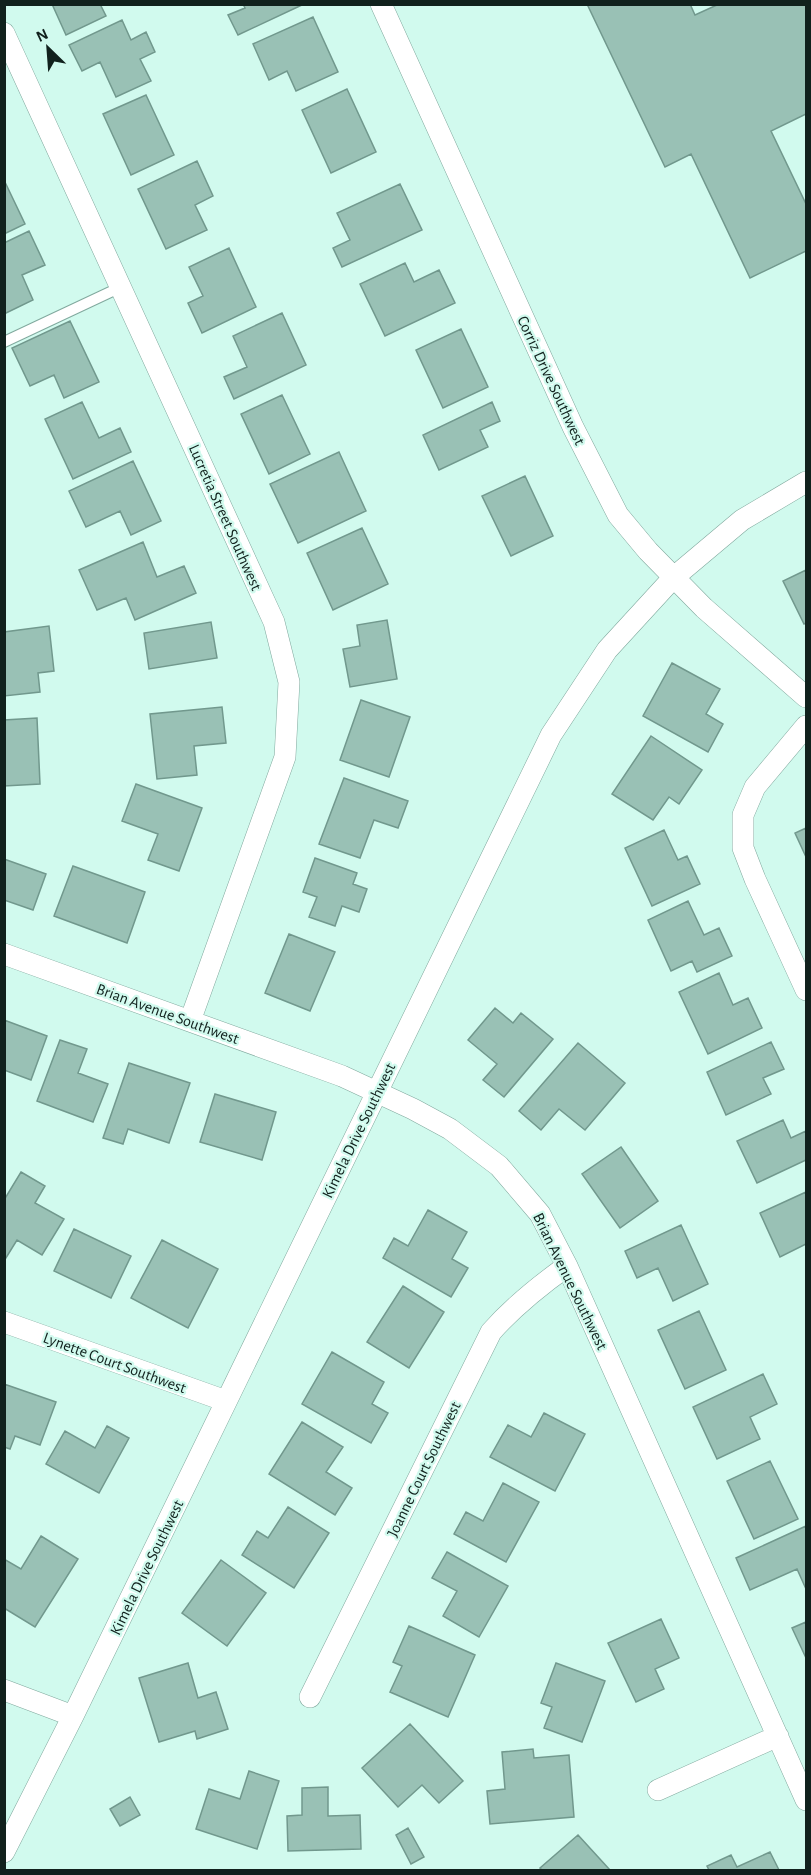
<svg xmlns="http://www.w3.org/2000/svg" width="811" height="1875" font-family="'Alegreya Sans',sans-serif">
	<rect width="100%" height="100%" fill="#d1faee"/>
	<path fill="#99c1b5" stroke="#71988d" stroke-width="1.5" d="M52,4H100L106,16L66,35Z
		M243,4H304L238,35L228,15L245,8Z
		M587,4H690L695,15L719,4H806V114L771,131L806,204V251L750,278L691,154L665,167Z
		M313,17L338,72L296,91L287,71L269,80L253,44Z
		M122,20L131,40L146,32L155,52L140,59L151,81L116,97L100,62L82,71L69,45Z
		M347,89L376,152L331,173L302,110Z
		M146,95L174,155L131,175L103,114Z
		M197,161L213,196L195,205L207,230L166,249L138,189Z
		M4,180L25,224L4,234Z
		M400,184L422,230L342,267L333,248L350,240L337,213Z
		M29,231L45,265L22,275L33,300L4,314V243Z
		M229,248L256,307L202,333L188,303L203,296L189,267Z
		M405,263L414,282L439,270L455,303L385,336L360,284Z
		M282,313L306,365L234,399L224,377L247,367L233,336Z
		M70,321L99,382L64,398L54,375L30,386L12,348Z
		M461,329L488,387L443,408L416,350Z
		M282,395L310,454L269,474L241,414Z
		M82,402L99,438L120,428L131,452L73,479L45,419Z
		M492,402L500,421L480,430L488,447L439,470L423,435Z
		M339,452L366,511L298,543L270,484Z
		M133,461L161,521L131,535L120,511L86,527L69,491Z
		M525,476L553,536L511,556L482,496Z
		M362,528L388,584L333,610L307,553Z
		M143,542L157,577L184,566L196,593L135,620L126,598L97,610L79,570Z
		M806,570V623L804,624L783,581Z
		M387,620L397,679L350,687L343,649L360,646L357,625Z
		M211,622L217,658L149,669L144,633Z
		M49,626L54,671L38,673L40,692L4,696V632Z
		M672,663L720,689L706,714L723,724L708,752L643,716Z
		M361,700L410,717L389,777L340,760Z
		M222,707L226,743L194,746L197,775L157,779L150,714Z
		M37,718L40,784L4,786V720Z
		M651,736L702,770L679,804L669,797L653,820L612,794Z
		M344,778L408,801L398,828L374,820L360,858L319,844Z
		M136,784L202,808L179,871L148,860L158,834L122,821Z
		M806,828V857L795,833Z
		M664,830L678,860L687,856L700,884L652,906L625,848Z
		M315,858L357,873L353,884L367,889L359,912L342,906L335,926L309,917L317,897L303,892Z
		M4,859L46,874L33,910L4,900Z
		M73,866L145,892L127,943L54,916Z
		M688,901L704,935L719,928L732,956L697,972L692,961L671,971L648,920Z
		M289,934L335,952L310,1011L265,993Z
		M719,973L733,1005L748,998L762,1028L708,1054L679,992Z
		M495,1008L513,1023L521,1013L553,1039L504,1097L483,1080L497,1064L468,1040Z
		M4,1020L47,1036L31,1080L4,1070Z
		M60,1040L87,1049L78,1073L108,1084L93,1122L37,1101Z
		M771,1042L784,1069L763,1078L771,1094L726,1115L707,1072Z
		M578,1043L625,1083L585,1130L559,1109L541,1130L519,1111Z
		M129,1063L190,1083L169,1143L128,1129L123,1144L103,1138Z
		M215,1094L276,1112L262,1160L200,1142Z
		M783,1120L791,1138L806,1131V1160L757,1183L737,1141Z
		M621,1147L658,1201L620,1228L582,1174Z
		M21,1172L45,1186L35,1203L64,1219L42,1255L17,1240L4,1261V1200Z
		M806,1192V1244L780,1257L760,1213Z
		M428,1210L467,1232L452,1259L468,1268L451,1297L383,1258L394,1238L408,1246Z
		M681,1225L708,1284L673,1301L658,1268L637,1278L625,1251Z
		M74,1229L131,1256L111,1298L54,1271Z
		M162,1240L218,1269L188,1328L131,1298Z
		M403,1286L444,1312L409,1368L367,1342Z
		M699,1311L726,1370L685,1389L658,1330Z
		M332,1352L384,1382L372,1404L388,1413L371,1443L302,1404Z
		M763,1374L777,1404L750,1417L760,1439L717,1459L693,1407Z
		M4,1384L56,1402L40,1445L15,1436L10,1449L4,1447Z
		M544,1413L585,1434L555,1491L490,1457L508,1425L531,1437Z
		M302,1422L343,1447L326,1472L352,1488L335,1515L269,1474Z
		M107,1426L129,1438L99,1493L46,1464L65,1431L95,1448Z
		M770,1461L798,1519L754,1539L727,1481Z
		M503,1483L539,1502L506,1562L454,1534L466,1512L483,1521Z
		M288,1507L329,1533L294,1588L242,1555L257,1531L268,1538Z
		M806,1526V1589L797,1569L750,1590L736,1558Z
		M41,1536L78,1559L35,1627L4,1608V1559L21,1569Z
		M447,1552L508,1586L479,1637L443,1616L457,1591L432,1578Z
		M221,1560L266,1593L227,1646L182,1613Z
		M661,1619L679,1658L655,1669L664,1689L636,1702L608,1643Z
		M806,1622V1658L792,1628Z
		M409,1626L475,1655L448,1717L390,1692L402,1666L393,1662Z
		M188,1663L198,1698L216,1692L228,1729L197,1739L195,1731L159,1742L139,1678Z
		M556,1663L605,1681L582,1742L544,1728L552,1707L541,1703Z
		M410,1724L463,1781L439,1803L422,1785L398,1807L362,1768Z
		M533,1749L534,1758L569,1755L574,1817L490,1824L487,1791L505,1789L502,1752Z
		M249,1771L279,1781L257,1849L196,1829L209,1789L240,1799Z
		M328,1787V1816L360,1815L361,1849L288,1851L287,1816L302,1815V1788Z
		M130,1797L140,1815L120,1826L110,1809Z
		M408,1828L424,1857L411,1864L396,1835Z
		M578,1835L610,1870H542L540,1868Z
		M770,1852L779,1870H709L707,1866L731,1855L737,1867Z"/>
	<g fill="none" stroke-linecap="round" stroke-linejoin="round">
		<g stroke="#81a99e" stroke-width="12">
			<path id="lane" d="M4,342L121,287"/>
		</g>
		<g stroke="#81a99e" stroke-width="22">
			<path id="street" d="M381,4L573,427L618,515L648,551L704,608L806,697
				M4,33L274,622L289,682L285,757L190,1021
				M806,726L755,787L743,815V848L755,879L806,990
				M4,954L342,1076L413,1109L450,1129L499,1166L540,1214L567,1266L806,1800
				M4,1322L226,1401
				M4,1690L73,1716
				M310,1697L491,1332C514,1306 539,1286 567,1266
				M658,1790L778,1736
				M4,1852L73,1716L551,735L607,650L673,578L742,520L806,482"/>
		</g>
		<use href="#lane" stroke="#fff" stroke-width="10"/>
		<use href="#street" stroke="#fff" stroke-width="21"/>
	</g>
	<g text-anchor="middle" stroke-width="4.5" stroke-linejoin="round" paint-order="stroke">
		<g font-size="16" fill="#11211d" stroke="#d1faee">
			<text transform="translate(552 380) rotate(65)" y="6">Corriz Drive Southwest</text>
			<text transform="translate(226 517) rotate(66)" y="6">Lucretia Street Southwest</text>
			<text transform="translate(168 1013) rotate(20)" y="6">Brian Avenue Southwest</text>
			<text transform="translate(358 1130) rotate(-64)" y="6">Kimela Drive Southwest</text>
			<text transform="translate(571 1281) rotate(64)" y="6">Brian Avenue Southwest</text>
			<text transform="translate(115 1362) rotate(20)" y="6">Lynette Court Southwest</text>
			<text transform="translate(423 1469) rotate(-64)" y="6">Joanne Court Southwest</text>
			<text transform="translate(146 1567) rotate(-64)" y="6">Kimela Drive Southwest</text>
		</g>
	</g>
	<rect width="811" height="1875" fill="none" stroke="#11211d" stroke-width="12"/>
	<g transform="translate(48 48) rotate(335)" stroke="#d1faee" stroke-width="4.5" paint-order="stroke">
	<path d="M0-4.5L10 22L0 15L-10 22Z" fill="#11211d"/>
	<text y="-9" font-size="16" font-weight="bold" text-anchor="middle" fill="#11211d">N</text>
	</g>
</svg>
